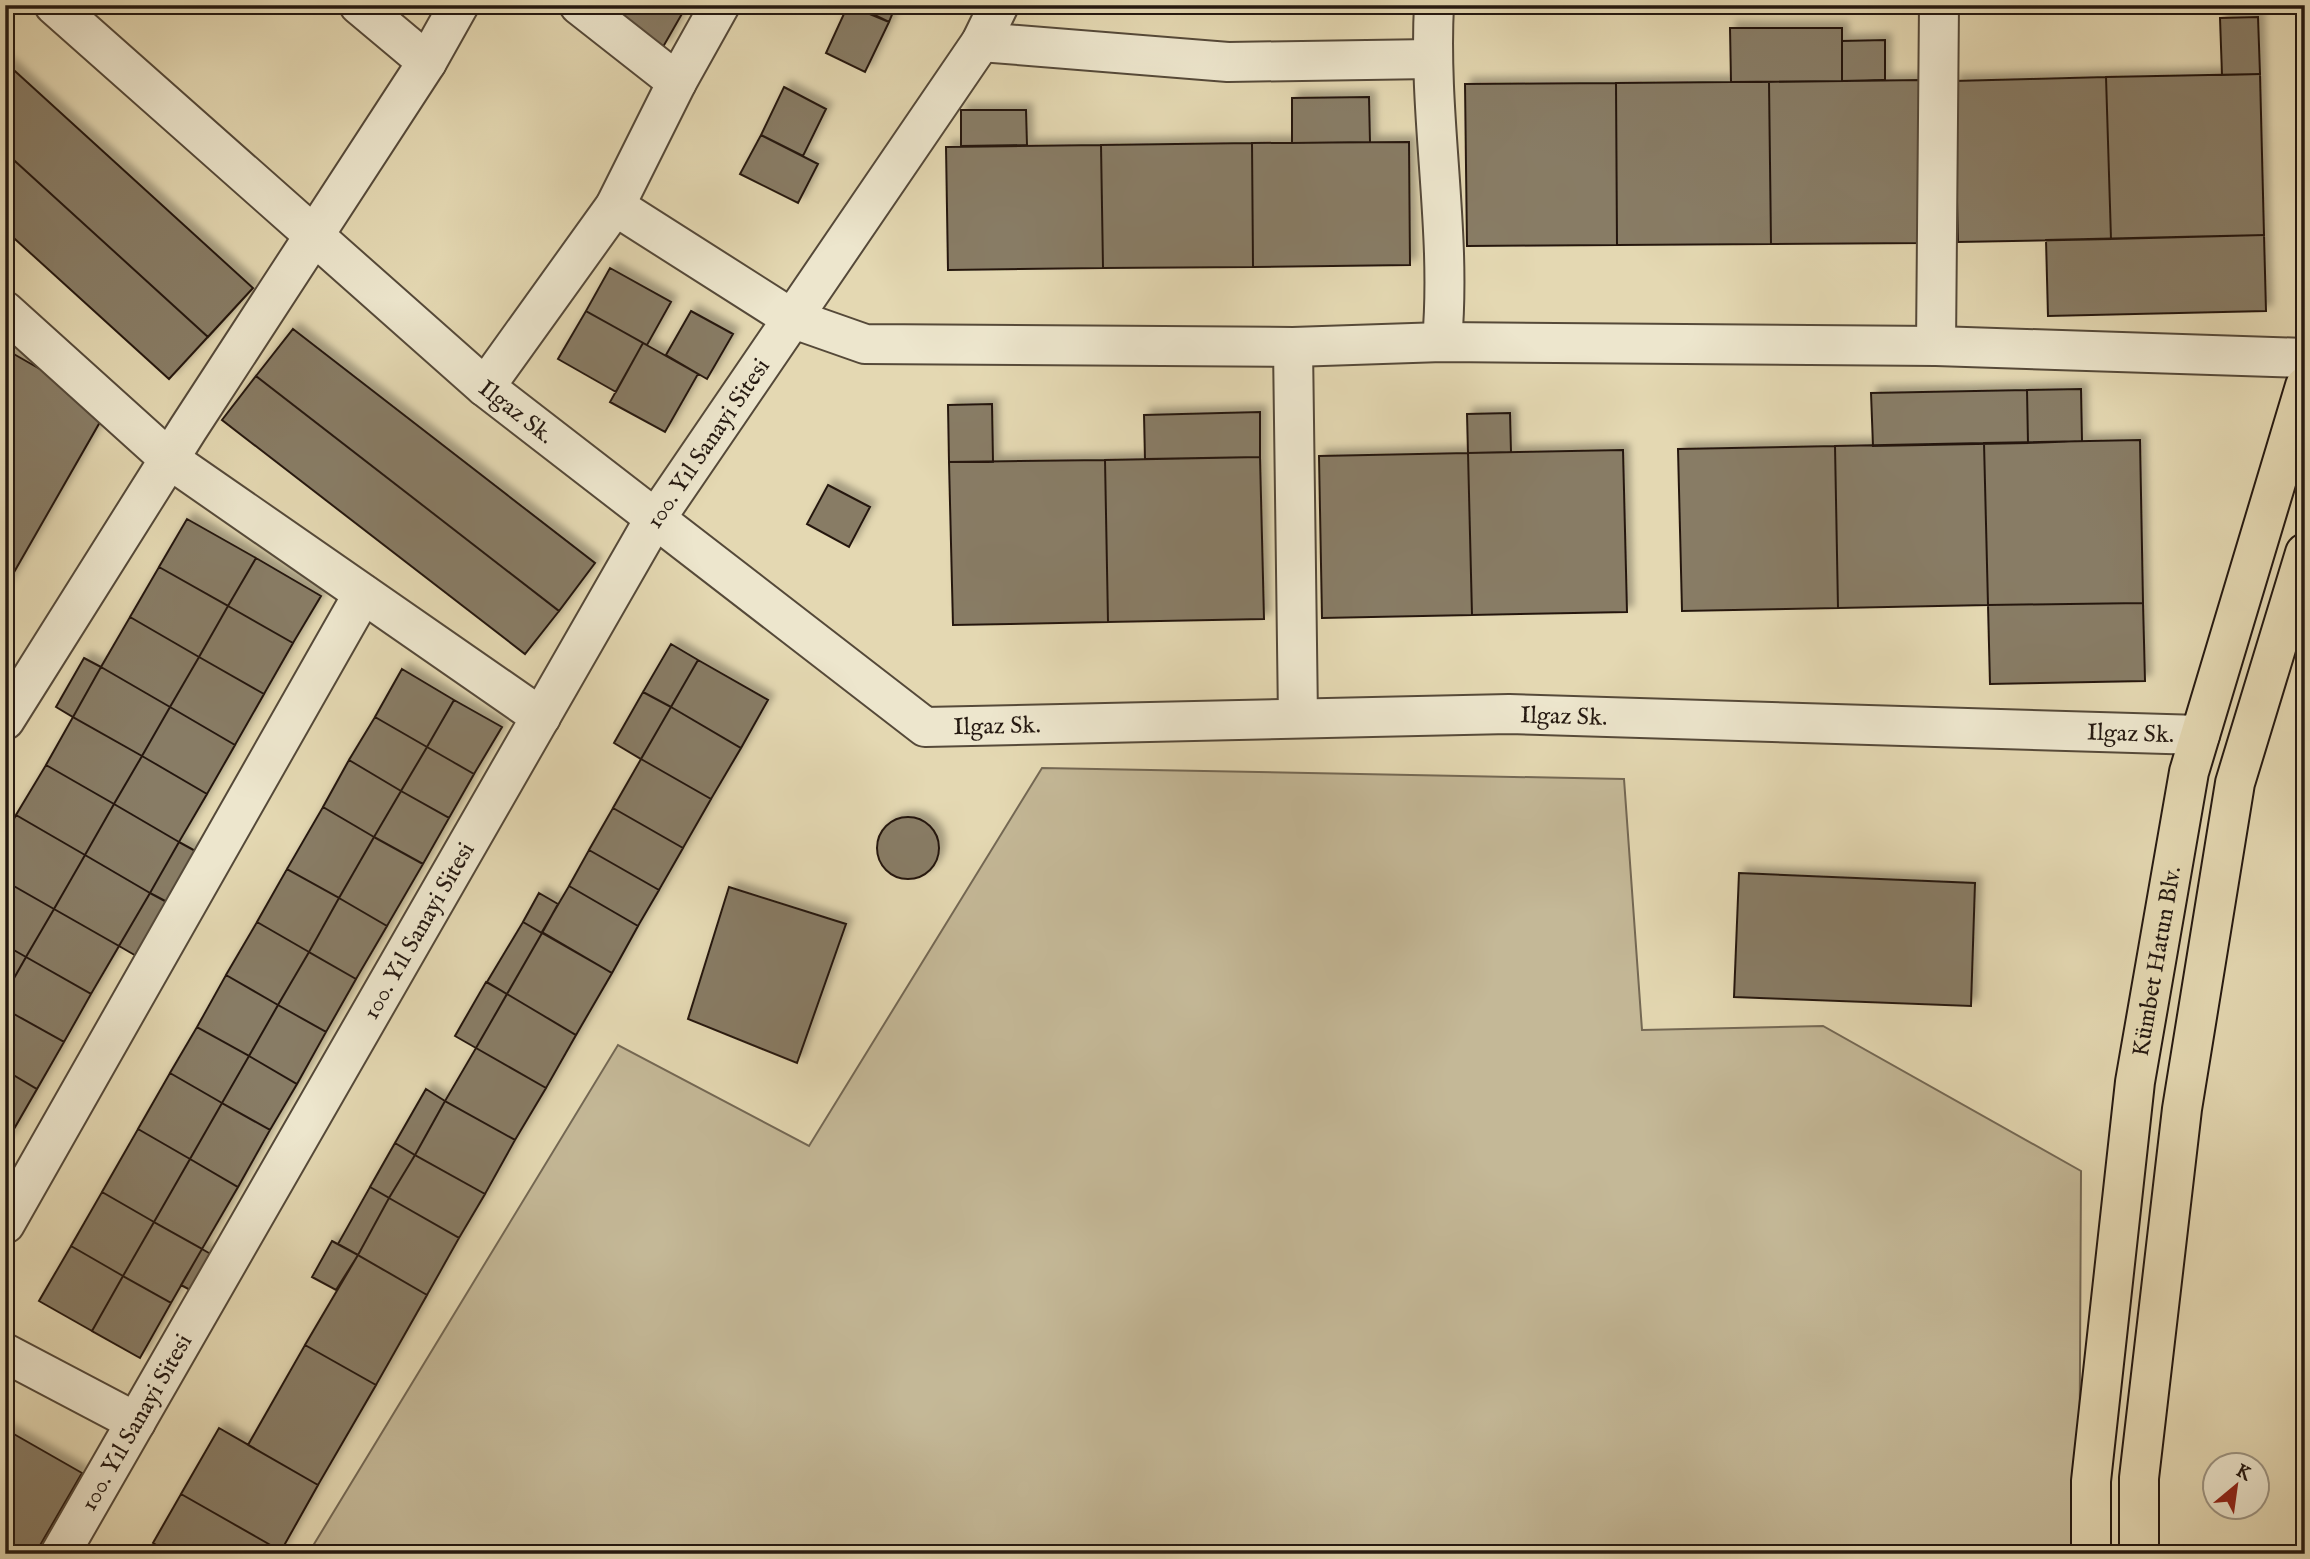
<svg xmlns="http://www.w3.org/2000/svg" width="2310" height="1559" font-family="'IM FELL English',serif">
	<defs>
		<filter id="shadow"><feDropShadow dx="6" dy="-6" stdDeviation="3.5" flood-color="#0004"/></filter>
	</defs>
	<rect width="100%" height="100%" fill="#e4d8b2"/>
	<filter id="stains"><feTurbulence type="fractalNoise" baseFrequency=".00286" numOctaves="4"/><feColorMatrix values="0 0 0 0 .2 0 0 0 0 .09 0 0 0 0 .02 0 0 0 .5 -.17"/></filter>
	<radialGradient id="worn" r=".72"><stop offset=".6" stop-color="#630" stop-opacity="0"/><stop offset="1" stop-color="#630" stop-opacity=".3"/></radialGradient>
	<path fill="#c4b897" stroke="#746854" stroke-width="2" d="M1042,768L1624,779L1642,1030L1823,1026L2081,1171L2079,1554H308L618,1045L809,1146Z"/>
	<path fill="#887c65" stroke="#251911" stroke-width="2" filter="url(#shadow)" d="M614,5H687L663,47L608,15Z
		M848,5L889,22L865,72L826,53Z
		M854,5H896L889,22Z
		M2258,17L2260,74L2222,75L2220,18Z
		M1730,28H1842V81L1731,82Z
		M1885,40V80L1842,81V41Z
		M5,62L253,288L208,337L5,152Z
		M5,62L253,288L169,379L5,230Z
		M2260,74L2264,235L2111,239L2106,77Z
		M2106,77L2111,239L1958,242L1954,81Z
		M1921,80L1924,243L1771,244L1769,82Z
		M1731,82H1769L1771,244L1617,245L1616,83Z
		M1616,83L1617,245L1467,246L1465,84Z
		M784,87L826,109L803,156L761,135Z
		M1369,97L1370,142L1292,143V98Z
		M961,110H1026L1027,145L961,146Z
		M761,135L818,164L798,203L740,174Z
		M1409,142L1410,265L1253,267L1252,143Z
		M1252,143L1253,267L1103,268L1101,145Z
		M1101,145L1103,268L948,270L946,147Z
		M2264,235L2266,311L2048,316L2046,240Z
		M610,268L671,302L647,345L586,311Z
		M586,311L643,343L616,392L558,359Z
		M691,311L733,334L707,379L666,355Z
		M293,329L595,563L559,611L256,376Z
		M643,343L698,374L665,432L610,402Z
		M5,349L108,408L5,588Z
		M256,376L559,611L525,654L222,420Z
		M2081,389L2082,441L2028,443L2027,390Z
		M2027,390L2028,443L1873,446L1871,393Z
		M992,404L993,462H949L948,405Z
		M1260,412V457L1145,459L1144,415Z
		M1510,413L1511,452L1468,453L1467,414Z
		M2140,440L2143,603L1988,605L1984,443Z
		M1984,443L1988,605L1838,608L1835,446Z
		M1835,446L1838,608L1682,611L1678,449Z
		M1623,450L1627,612L1472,615L1468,453Z
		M1468,453L1472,615L1322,618L1319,456Z
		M1260,457L1264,619L1108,622L1105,460Z
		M1105,460L1108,622L953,625L949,462Z
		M828,485L870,507L849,547L807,524Z
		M187,519L256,558L228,606L159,567Z
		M256,558L321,596L293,643L228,606Z
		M159,567L228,606L199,657L130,617Z
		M2143,603L2145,681L1990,684L1988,605Z
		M228,606L293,643L264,694L199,657Z
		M130,617L199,657L170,707L101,667Z
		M671,644L698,660L671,707L643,692Z
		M199,657L264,694L235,745L170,707Z
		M84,658L101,667L73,717L56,707Z
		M698,660L768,700L741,748L671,707Z
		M101,667L170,707L142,756L73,717Z
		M402,669L454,700L427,747L375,717Z
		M643,692L671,707L641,759L614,743Z
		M454,700L502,727L474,774L427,747Z
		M170,707L235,745L207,794L142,756Z
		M671,707L741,748L711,799L641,759Z
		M73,717L142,756L114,804L46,765Z
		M375,717L427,747L401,791L349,760Z
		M427,747L474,774L449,818L401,791Z
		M142,756L207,794L179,842L114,804Z
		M641,759L711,799L683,848L613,808Z
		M349,760L401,791L374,837L323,807Z
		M46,765L114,804L85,855L16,815Z
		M401,791L449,818L423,864L374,837Z
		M114,804L179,842L150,893L85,855Z
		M323,807L374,837L339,898L287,869Z
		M613,808L683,848L659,890L589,850Z
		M16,815L85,855L54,909L5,881V835Z
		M877 848a31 31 0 1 1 62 0a31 31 0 1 1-62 0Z
		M374,837L423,864L387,926L339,898Z
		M179,842L199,853L170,904L150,893Z
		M589,850L659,890L638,926L569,886Z
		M85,855L150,893L119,946L54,909Z
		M287,869L339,898L309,952L257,922Z
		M1739,873L1975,883L1971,1006L1734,997Z
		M5,881L54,909L26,957L5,945Z
		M569,886L638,926L612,973L542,932Z
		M729,887L846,924L797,1063L688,1019Z
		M150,893L169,903L138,957L119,946Z
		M539,893L558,904L542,933L523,922Z
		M339,898L387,926L356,979L309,952Z
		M54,909L119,946L91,994L26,957Z
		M257,922L309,952L278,1005L226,975Z
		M523,922L542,933L507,994L487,982Z
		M542,933L612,973L576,1035L507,994Z
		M5,945L26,957L5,994Z
		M309,952L356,979L326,1032L278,1005Z
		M26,957L91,994L64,1042L5,1009V994Z
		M226,975L278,1005L249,1056L197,1027Z
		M486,982L507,994L476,1048L455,1036Z
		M507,994L576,1035L546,1088L476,1048Z
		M278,1005L326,1032L297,1084L249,1056Z
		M5,1009L64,1042L37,1089L5,1070Z
		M197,1027L249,1056L222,1103L170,1073Z
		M476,1048L546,1088L515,1140L445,1101Z
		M249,1056L297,1084L270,1130L222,1103Z
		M5,1070L37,1089L7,1141L5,1139Z
		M170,1073L222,1103L190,1159L138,1129Z
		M426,1089L445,1101L415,1155L395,1143Z
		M445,1101L515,1140L485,1194L415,1155Z
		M222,1103L270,1130L238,1187L190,1159Z
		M138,1129L190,1159L154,1222L102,1192Z
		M395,1143L415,1155L389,1198L370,1187Z
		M415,1155L485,1194L459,1238L389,1198Z
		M190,1159L238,1187L202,1249L154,1222Z
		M370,1187L389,1198L358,1255L338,1244Z
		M102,1192L154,1222L123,1276L71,1246Z
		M389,1198L459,1238L427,1295L358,1255Z
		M154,1222L202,1249L171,1303L123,1276Z
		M332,1241L358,1255L336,1290L312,1277Z
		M71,1246L123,1276L92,1331L39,1301Z
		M202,1249L221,1260L201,1296L181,1285Z
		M358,1255L427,1295L376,1385L305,1345Z
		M123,1276L171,1303L140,1358L92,1331Z
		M305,1345L376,1385L318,1485L248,1445Z
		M219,1428L318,1485L281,1551L181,1494Z
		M5,1429L82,1473L35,1554H5Z
		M181,1494L281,1551L279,1554H172L153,1543Z"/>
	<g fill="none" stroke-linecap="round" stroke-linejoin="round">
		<g stroke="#554939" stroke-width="42">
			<g id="minor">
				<path id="s1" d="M54,5L485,387L925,727L1509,714L2200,735"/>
				<path d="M359,5L427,62"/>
				<path d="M579,5L677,82"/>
				<path d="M1434,5C1428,118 1452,230 1442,342"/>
				<path d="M981,42L1228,62L1431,59"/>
				<path d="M615,206L791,318L865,344L1293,347L1442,342L1936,346L2305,358"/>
				<path d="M5,311L169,459L541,717"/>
				<path d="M1936,346L1939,5"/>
				<path d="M1293,347L1298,718"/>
				<path d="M485,387L615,206L677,82L720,5"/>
				<path d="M5,720L188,429L427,62L459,5"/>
				<path d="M5,1224L363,594"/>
				<path d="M5,1353L136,1422"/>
				<path id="s2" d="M60,1554L648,530L981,42L999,5"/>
			</g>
		</g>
		<g stroke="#251911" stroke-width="42">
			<g id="major">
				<path id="s3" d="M2091,1554V1481L2135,1082L2189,772L2305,386"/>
				<path d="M2139,1554V1478L2182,1109L2235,783L2305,553"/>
			</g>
		</g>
		<use href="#minor" stroke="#ede6cd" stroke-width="38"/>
		<use href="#major" stroke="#e4d8b2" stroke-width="38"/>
	</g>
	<g text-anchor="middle" stroke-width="5" stroke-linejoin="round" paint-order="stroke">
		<g font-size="24" fill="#251911" stroke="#ede6cd">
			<text dy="8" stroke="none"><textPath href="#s1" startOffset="616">Ilgaz Sk.</textPath></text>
			<text dy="8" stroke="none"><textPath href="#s2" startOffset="1286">100. Yıl Sanayi Sitesi</textPath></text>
			<text dy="8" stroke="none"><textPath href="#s1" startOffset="1771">Ilgaz Sk.</textPath></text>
			<text dy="8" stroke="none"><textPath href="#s1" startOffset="1204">Ilgaz Sk.</textPath></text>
			<text dy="8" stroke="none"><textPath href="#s1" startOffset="2338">Ilgaz Sk.</textPath></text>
			<text dy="8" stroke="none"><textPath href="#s2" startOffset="719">100. Yıl Sanayi Sitesi</textPath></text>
			<text dy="8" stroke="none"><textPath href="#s3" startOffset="597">Kümbet Hatun Blv.</textPath></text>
			<text dy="8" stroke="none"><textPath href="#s2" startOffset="152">100. Yıl Sanayi Sitesi</textPath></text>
		</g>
	</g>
	<rect width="2310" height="1559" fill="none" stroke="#e4d8b2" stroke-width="28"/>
	<rect x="7" y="7" width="2296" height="1545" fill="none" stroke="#251911" stroke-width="3.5"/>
	<rect x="14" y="14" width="2282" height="1531" fill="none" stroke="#251911" stroke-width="2"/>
	<g transform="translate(2236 1486) rotate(29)"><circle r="33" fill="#ede6cd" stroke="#9d9482" stroke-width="2"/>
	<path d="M0-5L12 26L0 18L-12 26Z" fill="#8f2418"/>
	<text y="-10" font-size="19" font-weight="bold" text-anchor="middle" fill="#251911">K</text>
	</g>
	<rect width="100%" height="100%" filter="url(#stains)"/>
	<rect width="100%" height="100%" fill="url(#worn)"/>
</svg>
